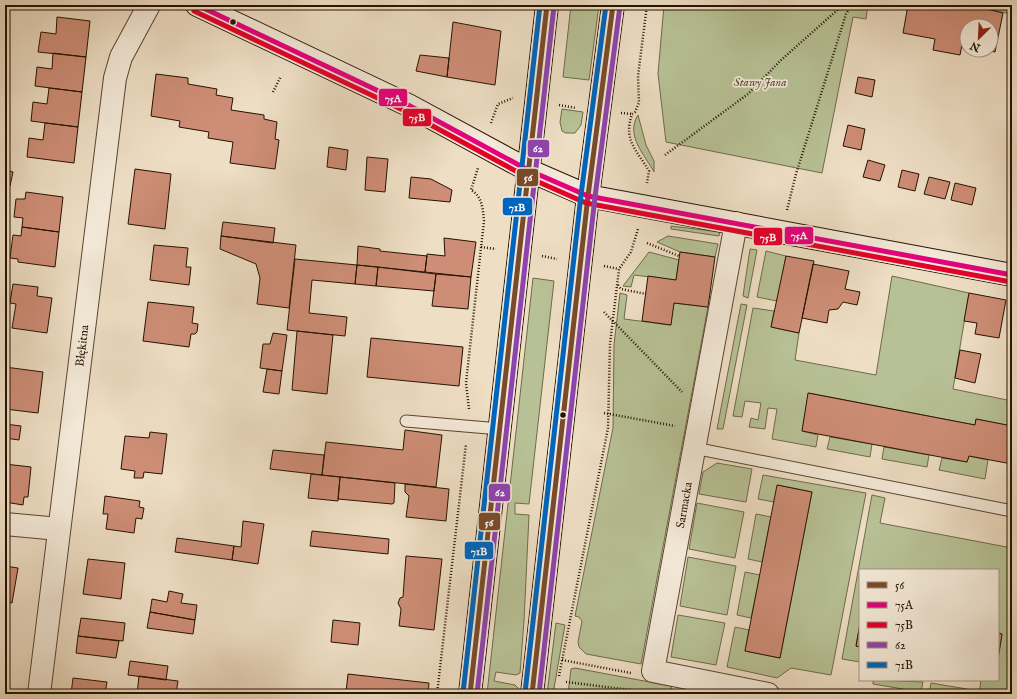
<svg xmlns="http://www.w3.org/2000/svg" width="1017" height="699" font-family="'IM FELL English',serif">
	<rect width="100%" height="100%" fill="#eedec4"/>
	<filter id="stains"><feTurbulence type="fractalNoise" baseFrequency=".005" numOctaves="4"/><feColorMatrix values="0 0 0 0 .2 0 0 0 0 .09 0 0 0 0 .02 0 0 0 .5 -.17"/></filter>
	<radialGradient id="worn" r=".72"><stop offset=".6" stop-color="#630" stop-opacity="0"/><stop offset="1" stop-color="#630" stop-opacity=".3"/></radialGradient>
	<path fill="#b7c195" stroke="#6f6a4a" d="M571,5H599L589,80L563,77Z
		M664,5H868L866,19L853,17L822,173L666,142L658,74Z
		M1012,5V14L970,6V5Z
		M562,109L583,112L581,125L575,133H566L562,131L560,122Z
		M638,115L646,145L654,161V172C645,155 625,136 638,115Z
		M671,226L720,232L719,236L671,229Z
		M668,236L718,244L715,257L680,252L657,242Z
		M750,249L757,250L748,298L743,296Z
		M766,251L786,256L777,301L757,297Z
		M649,252L679,260L676,280L634,275L631,287L623,286Z
		M892,276L969,293L953,389L1012,401V426L976,419L975,425L809,393L802,431L818,435L816,447L772,439L777,409L768,408L765,429L749,427L751,418L758,420L761,403L745,401L742,417L733,416L753,308L774,311L771,327L799,333L795,360L876,375Z
		M533,278L554,281L529,504L515,503V514L529,515L524,621L520,673L516,675L496,672L494,681L515,685L518,688L517,694H487Z
		M620,293L627,295L624,319L670,325L674,303L708,307L641,664L586,654L579,647L578,642L582,621L579,617L575,616L613,428L614,345Z
		M741,304L747,305L723,429H717Z
		M830,437L872,444L870,457L827,449Z
		M884,447L929,455L927,467L882,459Z
		M969,456L988,460L985,479L939,470L942,458L967,462Z
		M717,463L752,469L746,502L699,494L703,472Z
		M763,475L866,493L831,675L791,668L777,678L727,667L735,627L749,630L745,651L780,658L812,492L778,485L774,502L758,499Z
		M872,495L885,498L880,523L1012,548V694H979L981,680H998V659L1002,634L998,633V570H860V624L856,646L860,647V662L842,659Z
		M697,503L744,512L735,558L689,549Z
		M756,514L771,517L762,562L748,559Z
		M688,557L736,566L727,615L680,606Z
		M745,572L760,575L751,618L737,615Z
		M678,615L725,623L716,665L671,657Z
		M556,623L565,625L553,694H547Z
		M575,668L671,686L673,694L647,689L645,694H568L571,669Z
		M873,680L923,682L921,692L873,684Z
		M931,683L967,689L966,694H929Z"/>
	<path fill="#cd8d76" stroke="#271200" d="M5,5H12L11,9H5Z
		M908,5H970L1003,13L995,52L985,50H991V26H967V46L962,45L960,55L933,50L935,39L903,33Z
		M57,17L90,21L86,57L38,52L41,32L56,34Z
		M453,22L501,31L495,85L447,77Z
		M5,25H9L7,38L5,37Z
		M53,53L86,57L82,92L35,86L37,67L52,69Z
		M420,55L449,58L447,77L416,71Z
		M156,74L188,78V84L217,89L216,95L233,98L231,110L264,115V119L277,122L275,139L279,140L275,169L230,163L233,142L208,138L209,132L179,127L180,121L151,116Z
		M858,77L875,80L872,97L855,93Z
		M49,88L82,92L78,127L31,121L33,102L47,104Z
		M45,123L78,127L74,163L27,157L29,138L43,140Z
		M848,125L865,129L861,150L843,146Z
		M329,147L348,150L346,170L327,167Z
		M367,157L388,159L385,192L365,190Z
		M868,160L885,165L880,181L863,177Z
		M135,169L171,174L165,229L128,224Z
		M5,170L13,172L10,186L5,185Z
		M902,170L919,174L915,191L898,187Z
		M411,177L431,179L452,190L450,202L409,198Z
		M929,177L950,182L945,199L924,194Z
		M955,183L976,188L972,205L951,200Z
		M1011,186H1012V208L1008,207Z
		M26,192L63,197L59,232L22,227L23,218L14,217L16,199H25Z
		M223,222L275,228L273,243L221,236Z
		M22,227L59,232L55,267L18,262V259L10,258L13,235L21,236Z
		M221,236L296,245L289,308L257,304L260,278L256,264L220,249Z
		M444,238L476,242L471,277L425,272L427,254L445,256Z
		M154,245L188,248L186,267H191L189,285L150,280Z
		M358,246L380,249V251L427,256L425,272L357,265Z
		M680,252L715,257L708,307L674,303L671,325L642,321L648,276L676,280Z
		M786,256L814,261L799,333L771,327Z
		M295,259L357,265L355,284L312,280L309,313L347,317L345,336L287,330Z
		M813,264L849,271L845,289L860,292L857,305L843,302L838,309L829,310L827,323L802,318Z
		M357,265L378,267L376,286L355,284Z
		M378,267L436,274L434,291L376,286Z
		M436,274L471,277L468,309L432,306Z
		M13,284L38,287L37,296L52,298L47,333L12,328L16,304L10,303Z
		M969,293L1006,300L999,338L975,334L977,323L964,321Z
		M148,302L194,307L192,323L198,324L197,332L195,334H191L189,347L143,341Z
		M297,331L333,335L327,394L292,390Z
		M273,333L287,335L282,371L260,368L263,344H270Z
		M371,338L463,347L459,386L367,377Z
		M960,350L981,354L975,383L955,378Z
		M5,367L43,372L38,413L5,409L7,388H5Z
		M267,369L282,371L279,394L263,392Z
		M808,393L975,425L976,419L1012,426V464L969,456L967,462L802,431Z
		M5,424L21,426L19,440L5,438Z
		M405,430L442,435L436,487L322,475L326,442L403,450Z
		M150,432L167,434L162,474L144,472L143,478H134L135,471L121,469L125,436L149,438Z
		M273,450L324,455L322,475L270,469Z
		M5,464L31,467L28,497H24L23,505L5,502Z
		M311,474L340,477L338,501L308,498Z
		M340,477L395,483L394,503L392,504L338,499Z
		M405,484L449,489L446,521L406,517L409,496L405,492Z
		M777,485L812,492L780,658L745,651Z
		M105,496L140,501L139,507L144,508L142,519L136,518L134,533L106,529L108,514H103Z
		M243,521L264,524L258,564L232,560L234,546L241,547Z
		M312,531L389,539L388,554L310,546Z
		M177,538L234,546L232,560L175,552Z
		M406,556L442,559L434,630L399,626L401,609L398,603L400,598L403,597Z
		M88,559L125,563L121,599L83,594Z
		M5,566L18,568L12,603L5,602Z
		M169,591L183,594L181,603L197,605L195,620L150,612L152,599L167,602Z
		M150,612L195,620L193,634L147,628Z
		M81,618L125,623L123,641L78,636Z
		M333,620L360,623L358,645L331,642Z
		M860,624V647L856,646Z
		M998,633L1002,634L998,659Z
		M78,636L119,641L116,658L76,653Z
		M130,661L168,666L166,680L128,675Z
		M348,674L429,683L428,694H367L346,692Z
		M139,676L178,681L176,694H137Z
		M73,678L107,682L105,694H71Z"/>
	<g fill="none" stroke-linecap="round" stroke-linejoin="round">
		<g stroke="#594531" stroke-width="13">
			<path id="lane" d="M406,421L500,429
				M694,448L1012,511"/>
		</g>
		<g stroke="#594531" stroke-width="24">
			<g id="street">
				<path d="M736,223L653,671L768,694"/>
				<path d="M5,524L59,529"/>
				<path id="s1" d="M39,694L115,78L121,57L149,5"/>
			</g>
		</g>
		<g stroke="#271200" stroke-width="24">
			<path id="secondary" d="M197,5L408,105L528,170L588,196L1012,275
				M470,694L547,5
				M532,694L588,196L613,5"/>
		</g>
		<path stroke="#271200" stroke-width="2.5" stroke-dasharray="1 2" stroke-linecap="butt" d="M647,5L638,76L639,103L635,112L632,114C623,141 637,150 649,171L647,183
			M273,92L281,76
			M559,105L576,108
			M621,113L632,114
			M491,123L498,104L513,98
			M665,155L748,94L780,61L843,5
			M787,210L796,174L846,14L852,5
			M647,243L679,256
			M481,247L496,249
			M542,256L557,259
			M604,266L619,269
			M618,285L621,289L646,294
			M604,312L682,392
			M469,409L466,383L484,221C483,209 482,196 471,190L478,168
			M604,413L675,426
			M562,660L631,673
			M559,676L608,428L610,344L619,269L631,252L638,229
			M566,682L639,691
			M437,694L466,444"/>
		<use href="#lane" stroke="#f4ead9" stroke-width="11"/>
		<use href="#street" stroke="#f4ead9" stroke-width="22"/>
		<use href="#secondary" stroke="#f4ead9" stroke-width="22"/>
		<g stroke="#f4ead9" stroke-width="8">
			<path id="bus-1" d="M470,694L547,5
				M532,694L588,196L613,5"/>
		</g>
		<g stroke="#f4ead9" stroke-width="8">
			<path id="bus-2" d="M197,5L408,105L528,170L588,196L1012,275"/>
		</g>
		<g stroke="#f4ead9" stroke-width="8">
			<path id="bus-3" d="M194,11L405,111L525,176L586,203L1011,282"/>
		</g>
		<g stroke="#f4ead9" stroke-width="8">
			<path id="bus-4" d="M477,694L554,6
				M539,694L595,197L620,6"/>
		</g>
		<g stroke="#f4ead9" stroke-width="8">
			<path id="bus-5" d="M463,693L540,5
				M525,693L581,195L606,5"/>
		</g>
		<use href="#bus-1" stroke="#7a4b2a" stroke-width="5"/>
		<use href="#bus-2" stroke="#e5007d" stroke-width="5"/>
		<use href="#bus-3" stroke="#e4002b" stroke-width="5"/>
		<use href="#bus-4" stroke="#8e44ad" stroke-width="5"/>
		<use href="#bus-5" stroke="#0065bd" stroke-width="5"/>
	</g>
	<g fill="#271200" stroke="#f4ead9" stroke-width="1.5">
		<circle cx="233" cy="22" r="3.5"/>
		<circle cx="563" cy="415" r="3.5"/>
	</g>
	<g text-anchor="middle" stroke-width="3.5" stroke-linejoin="round" paint-order="stroke">
		<g font-size="12" font-style="italic" fill="#594f34" stroke="#f4ead9">
			<text x="760" y="86">Stawy Jana</text>
		</g>
		<g font-size="12" fill="#271200" stroke="#f4ead9">
			<text dy="4" stroke="none"><textPath href="#s1" startOffset="351">Błękitna</textPath></text>
			<text transform="translate(684 505) rotate(-80)" y="4">Sarmacka</text>
		</g>
	</g>
	<g stroke="#f4ead9" stroke-width="1.5">
		<rect x="378" y="88" width="30" height="19" rx="4" fill="#e5007d"/>
		<rect x="402" y="108" width="30" height="19" rx="4" fill="#e4002b"/>
		<rect x="527" y="139" width="23" height="19" rx="4" fill="#8e44ad"/>
		<rect x="516" y="168" width="23" height="19" rx="4" fill="#7a4b2a"/>
		<rect x="502" y="197" width="31" height="19" rx="4" fill="#0065bd"/>
		<rect x="784" y="226" width="30" height="19" rx="4" fill="#e5007d"/>
		<rect x="753" y="227" width="30" height="19" rx="4" fill="#e4002b"/>
		<rect x="488" y="483" width="23" height="19" rx="4" fill="#8e44ad"/>
		<rect x="478" y="512" width="23" height="19" rx="4" fill="#7a4b2a"/>
		<rect x="464" y="541" width="30" height="19" rx="4" fill="#0065bd"/>
	</g>
	<g font-size="11" text-anchor="middle" font-weight="bold" fill="#fff">
		<text x="393" y="102">75A</text>
		<text x="417" y="121">75B</text>
		<text x="538" y="152">62</text>
		<text x="528" y="181">56</text>
		<text x="517" y="211">71B</text>
		<text x="799" y="239">75A</text>
		<text x="768" y="241">75B</text>
		<text x="500" y="496">62</text>
		<text x="489" y="526">56</text>
		<text x="479" y="555">71B</text>
	</g>
	<rect width="1017" height="699" fill="none" stroke="#eedec4" stroke-width="20"/>
	<rect x="6" y="6" width="1005" height="687" fill="none" stroke="#271200" stroke-width="2"/>
	<rect x="10" y="10" width="997" height="679" fill="none" stroke="#271200"/>
	<rect x="859" y="569" width="140" height="112" fill="#f4ead9" stroke="#a29482"/>
	<rect x="867" y="582" width="20" height="6" fill="#7a4b2a" stroke="#a29482"/>
	<text x="895" y="589" font-size="12" fill="#271200">56</text>
	<rect x="867" y="602" width="20" height="6" fill="#e5007d" stroke="#a29482"/>
	<text x="895" y="609" font-size="12" fill="#271200">75A</text>
	<rect x="867" y="622" width="20" height="6" fill="#e4002b" stroke="#a29482"/>
	<text x="895" y="629" font-size="12" fill="#271200">75B</text>
	<rect x="867" y="642" width="20" height="6" fill="#8e44ad" stroke="#a29482"/>
	<text x="895" y="649" font-size="12" fill="#271200">62</text>
	<rect x="867" y="662" width="20" height="6" fill="#0065bd" stroke="#a29482"/>
	<text x="895" y="669" font-size="12" fill="#271200">71B</text>
	<g transform="translate(979 38) rotate(204)"><circle r="19" fill="#f4ead9" stroke="#a29482"/>
	<path d="M0-3L7 15L0 10L-7 15Z" fill="#8f2418"/>
	<text y="-6" font-size="11" font-weight="bold" text-anchor="middle" fill="#271200">N</text>
	</g>
	<rect width="100%" height="100%" filter="url(#stains)"/>
	<rect width="100%" height="100%" fill="url(#worn)"/>
</svg>
